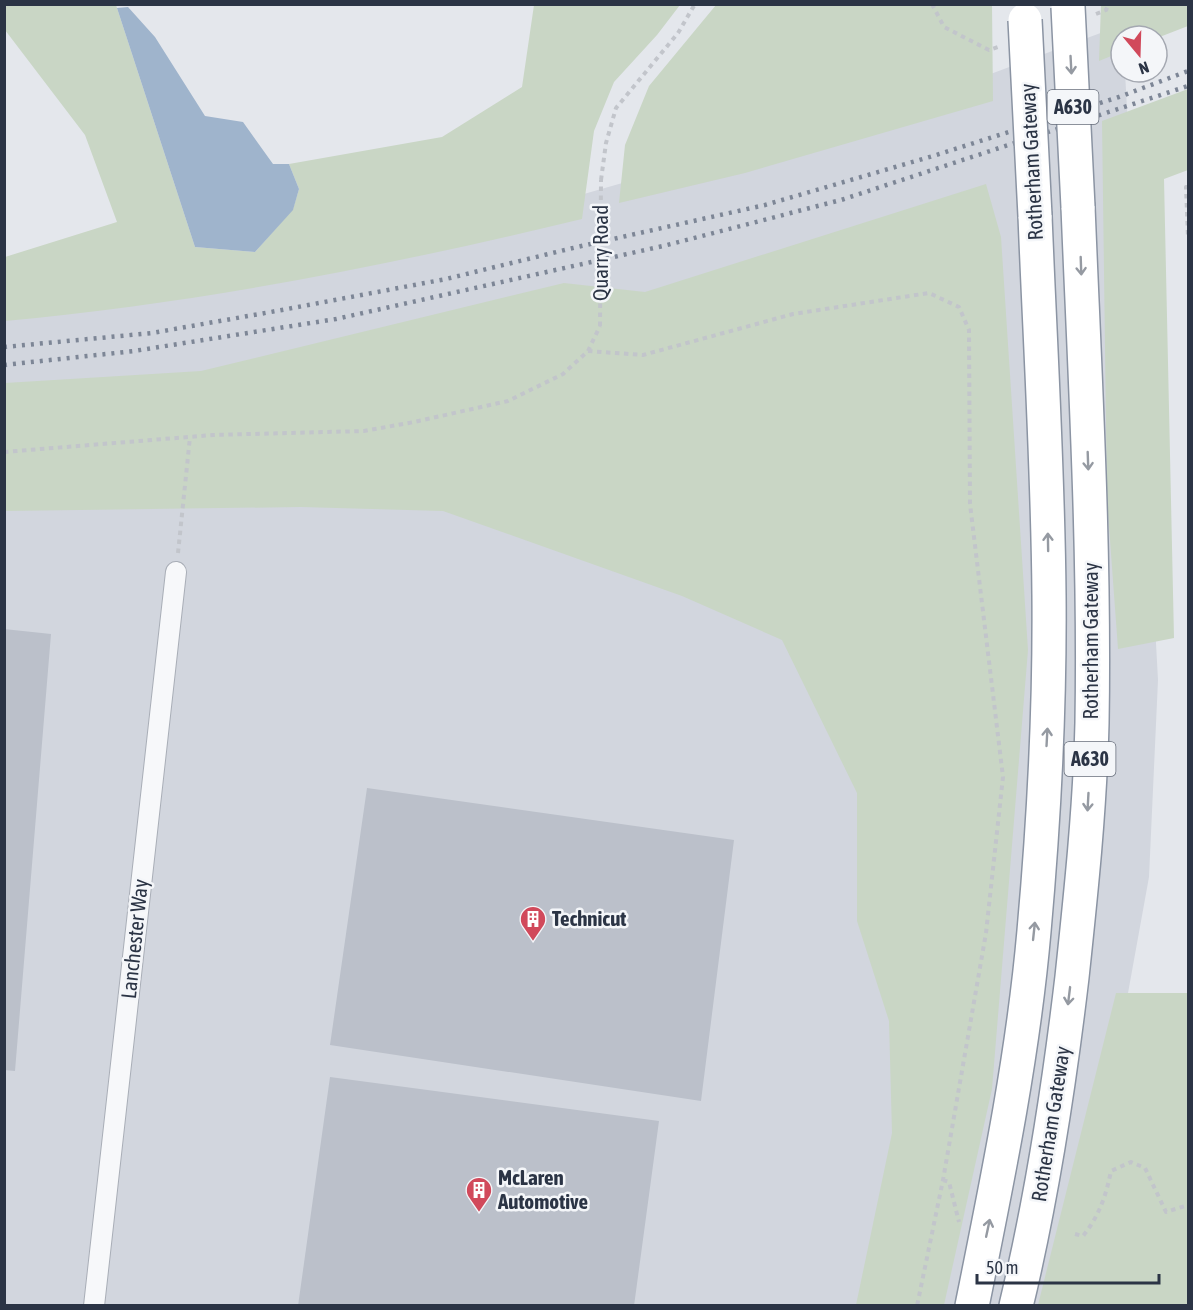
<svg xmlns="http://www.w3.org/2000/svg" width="1193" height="1310" font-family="'Asap Condensed',sans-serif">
	<rect width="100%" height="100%" fill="#e4e7ec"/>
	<path fill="#d2d6de" d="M1122,25L1121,72H1125L1158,680L1149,877L1092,1192L1063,1305H5L4,302L514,214L948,90Z"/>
	<path fill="#c9d6c5" d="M1101,4L1188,5V26L1157,38V36H1121V52L1099,61Z
		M5,5H116L195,247L255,252L293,209L299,189L289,164L442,137L522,87L534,5H680L657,35L614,82L594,131L582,219C392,265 199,303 5,321V257L117,222L85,135L5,30Z
		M716,5H992L993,101L745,173L619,203L625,145L649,86Z
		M1188,89V170L1164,179L1174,638L1118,649L1107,499L1102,121Z
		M986,184L1001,237L1028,650L992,1089L944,1305H856L892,1133L889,1021L857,921V793L782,640L682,596L443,511L301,507L5,511V383L201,371L564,283L645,292Z
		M1116,993H1188V1305H1038Z"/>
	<path fill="#9fb4cc" d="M128,7L155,37L205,116L243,122L273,164H289L299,189L293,210L255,252L195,247L117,8Z"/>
	<path fill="#bbc0ca" d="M4,629L51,634L15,1071L4,1070Z
		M367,788L734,840L701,1101L330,1045Z
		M330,1077L659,1121L634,1306H298Z"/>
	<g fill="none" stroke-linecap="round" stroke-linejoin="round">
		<g stroke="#a9aeb7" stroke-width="22">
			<path id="street" d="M94,1306L176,572"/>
		</g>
		<g stroke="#8b94a3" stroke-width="36">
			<path id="highway" d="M972,1306C997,1182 1023,1057 1034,931C1044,820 1050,707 1049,595C1048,469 1040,342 1035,216
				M1016,1306C1042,1198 1059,1087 1072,977C1081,893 1090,808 1092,723C1095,551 1085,379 1078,207"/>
		</g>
		<path stroke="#c2c5cb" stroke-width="4" stroke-dasharray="4.5 4.5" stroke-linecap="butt" d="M932,4L944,27L989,50L998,47
			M1096,14L1106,10L1109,4
			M601,180L606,143L616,108L678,33L695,4
			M1188,187H1186L1188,237
			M588,351L643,355L793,314L929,293L959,307L969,330L970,504L1003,777L986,933L943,1180L917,1306
			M4,452L213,435L364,431L414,422L508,401L563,374L588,351L600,326
			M178,553L190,437
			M943,1180L949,1182L959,1222
			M1075,1234L1083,1236C1099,1216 1106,1196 1111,1171L1131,1162L1145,1168L1166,1212L1188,1205"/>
		<use href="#street" stroke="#f7f8fa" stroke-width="20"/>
		<use href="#highway" stroke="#fff" stroke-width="33"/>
		<path stroke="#7d8696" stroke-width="4.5" stroke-dasharray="3 6" stroke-linecap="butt" d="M4,347L152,333L282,310L446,279L577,247L765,205L933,156L1119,97L1188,71
			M4,365L134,351L336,319L663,246L841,200L1188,86"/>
		<g stroke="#8b94a3" stroke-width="36" stroke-linecap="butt">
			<path id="highway-bridge" d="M1068,7L1078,207
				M1025,20L1035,216"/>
		</g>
		<path stroke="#c2c5cb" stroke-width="4" stroke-dasharray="4.5 4.5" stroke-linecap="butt" d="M600,326L601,180"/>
		<use href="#highway-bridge" stroke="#fff" stroke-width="33"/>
	</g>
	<defs><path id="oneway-shaft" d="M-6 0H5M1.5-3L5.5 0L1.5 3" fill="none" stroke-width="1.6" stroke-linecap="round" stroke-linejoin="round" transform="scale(1.5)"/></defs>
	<g stroke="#959aa2">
		<use href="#oneway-shaft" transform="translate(1071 65) rotate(87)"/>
		<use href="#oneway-shaft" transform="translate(1081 266) rotate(88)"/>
		<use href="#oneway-shaft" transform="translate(1088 461) rotate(88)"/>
		<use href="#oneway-shaft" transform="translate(1048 542) rotate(-91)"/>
		<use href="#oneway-shaft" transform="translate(1047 737) rotate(-87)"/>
		<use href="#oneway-shaft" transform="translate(1088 802) rotate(93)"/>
		<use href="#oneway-shaft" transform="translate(1034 931) rotate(-84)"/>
		<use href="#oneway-shaft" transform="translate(1069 996) rotate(97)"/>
		<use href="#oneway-shaft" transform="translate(988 1228) rotate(-78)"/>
	</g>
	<defs>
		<g id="building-pin" transform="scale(1.35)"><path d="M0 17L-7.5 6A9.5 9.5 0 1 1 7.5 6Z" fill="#d1495b" stroke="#f4f6f9"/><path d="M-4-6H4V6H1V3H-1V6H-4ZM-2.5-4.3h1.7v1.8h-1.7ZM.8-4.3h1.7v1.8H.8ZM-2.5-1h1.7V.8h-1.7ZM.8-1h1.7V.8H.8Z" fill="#fff"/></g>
	</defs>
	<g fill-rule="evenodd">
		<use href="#building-pin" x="533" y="919"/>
		<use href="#building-pin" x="479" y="1190"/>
	</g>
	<g text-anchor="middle" stroke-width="5" stroke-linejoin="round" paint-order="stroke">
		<g fill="#f4f6f9" stroke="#676e7b" stroke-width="1.5">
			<rect x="1047.5" y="90" width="51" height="34" rx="4.5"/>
			<rect x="1064.5" y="742" width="51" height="34" rx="4.5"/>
		</g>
		<g font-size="20" font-weight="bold" fill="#2b3445">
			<text x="1073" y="114">A630</text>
			<text x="1090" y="766">A630</text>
		</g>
		<g font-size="21" fill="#2b3445" stroke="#f4f6f9">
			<text transform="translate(1032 162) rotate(-93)" y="7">Rotherham Gateway</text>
			<text transform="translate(601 253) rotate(-90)" y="7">Quarry Road</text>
			<text transform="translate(1091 641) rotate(-90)" y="7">Rotherham Gateway</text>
			<text transform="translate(135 939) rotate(-84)" y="7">Lanchester Way</text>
			<text transform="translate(1051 1124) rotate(-81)" y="7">Rotherham Gateway</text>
		</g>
		<g font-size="21" font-weight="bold" fill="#2b3445" stroke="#f4f6f9" text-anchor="start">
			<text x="552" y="926">Technicut</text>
			<text x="498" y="1185">McLaren<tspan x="498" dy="24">Automotive</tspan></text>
		</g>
	</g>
	<rect width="1193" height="1310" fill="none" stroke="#2b3445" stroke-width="12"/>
	<g transform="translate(1139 54) rotate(161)"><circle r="28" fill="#f4f6f9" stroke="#a4a8b1" stroke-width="1.5"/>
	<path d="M0-4.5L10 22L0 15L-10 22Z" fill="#d1495b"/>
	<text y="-9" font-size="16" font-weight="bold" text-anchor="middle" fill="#2b3445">N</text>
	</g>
	<path d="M977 1274v9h182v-9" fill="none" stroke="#2b3445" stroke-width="3"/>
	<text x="986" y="1274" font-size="18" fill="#2b3445" stroke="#f4f6f9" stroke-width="4.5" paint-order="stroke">50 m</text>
</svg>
